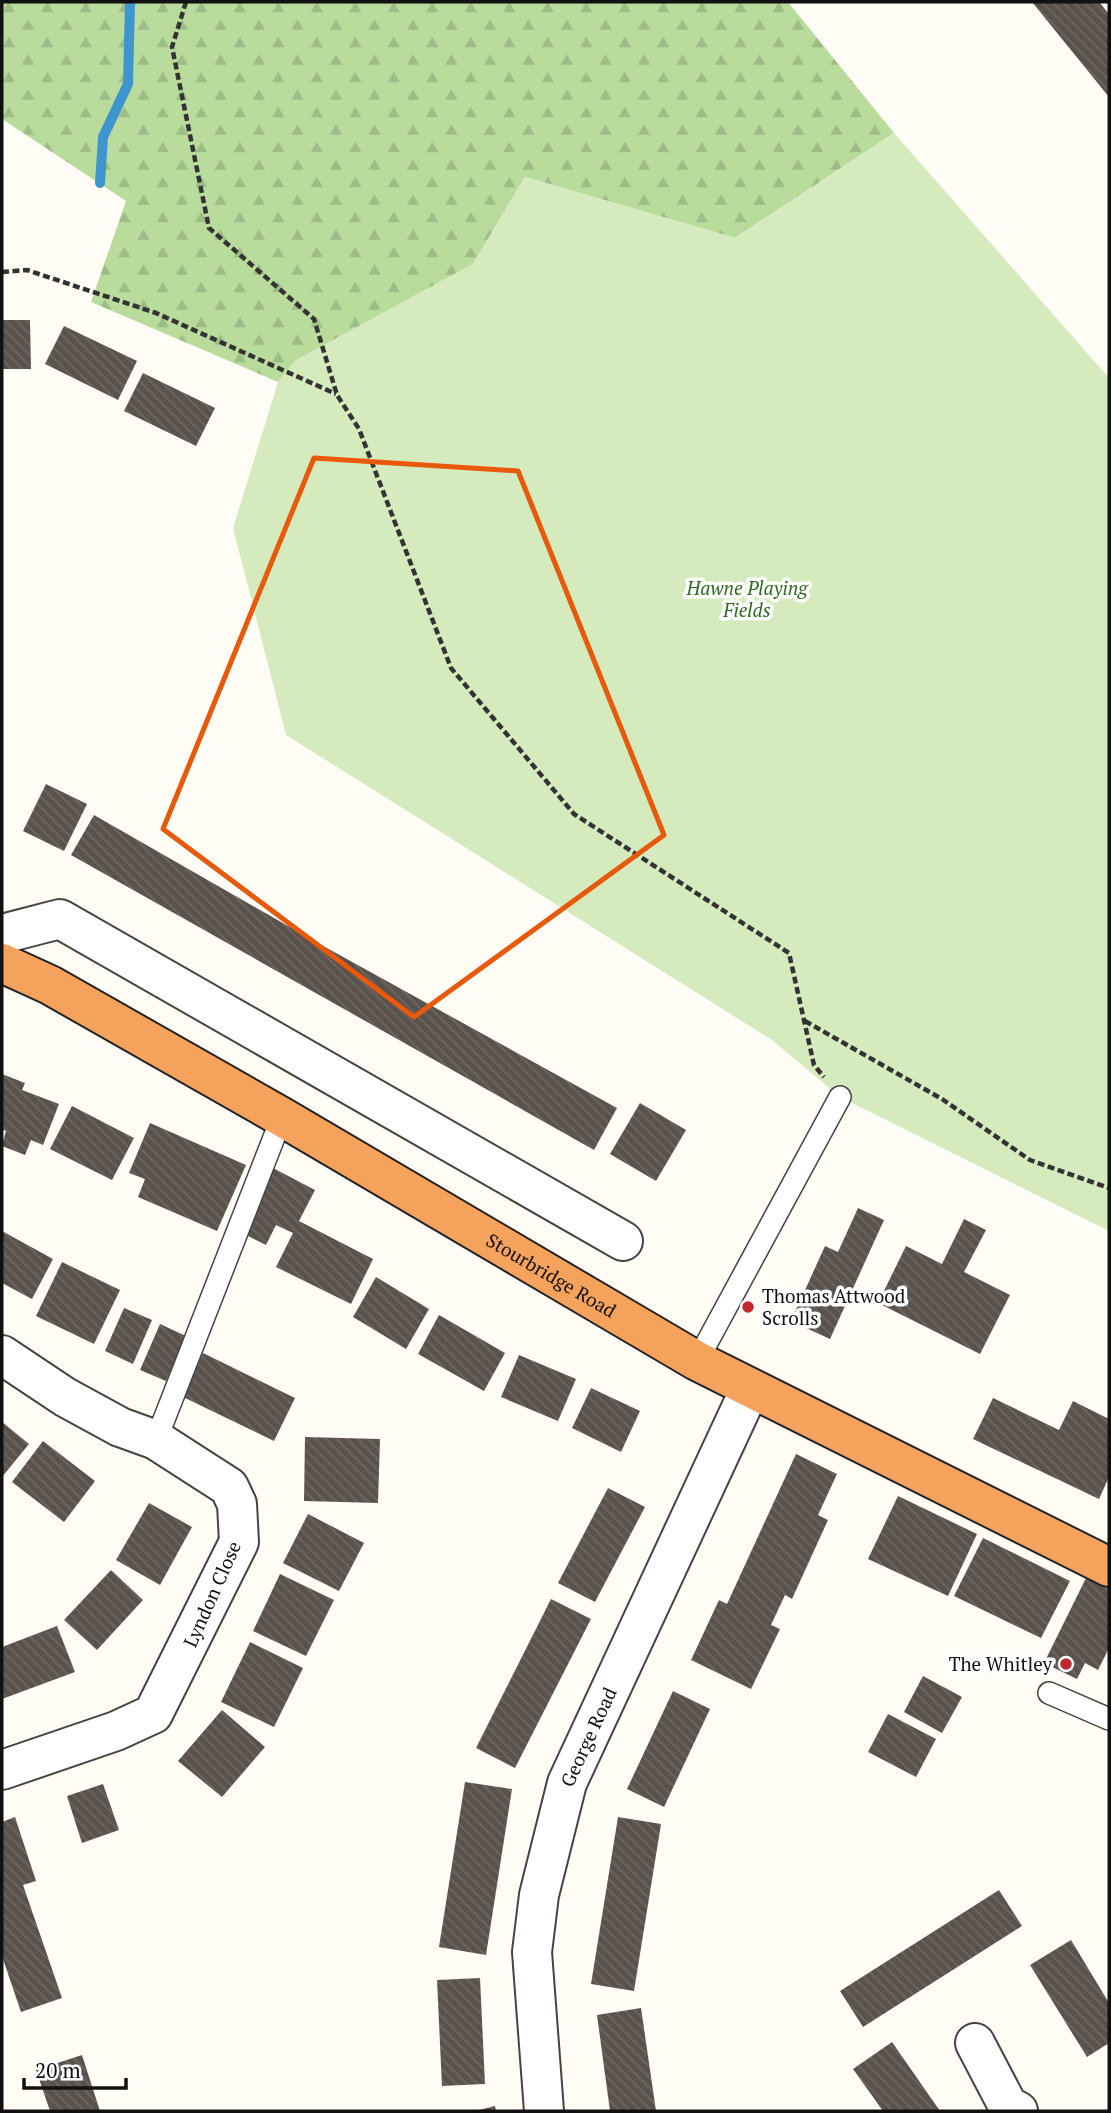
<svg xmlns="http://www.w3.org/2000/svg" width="1111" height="2113" font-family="'PT Serif',serif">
	<defs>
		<pattern id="forest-firs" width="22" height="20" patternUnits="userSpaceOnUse" patternTransform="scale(1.75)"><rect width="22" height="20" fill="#b9dc9c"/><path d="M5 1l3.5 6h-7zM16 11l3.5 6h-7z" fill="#9ebc85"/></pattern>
		<pattern id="building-back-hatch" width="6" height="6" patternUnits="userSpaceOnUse" patternTransform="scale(1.75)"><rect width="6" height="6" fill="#5a524d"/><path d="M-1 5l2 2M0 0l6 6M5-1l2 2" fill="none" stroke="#6d6662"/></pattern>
	</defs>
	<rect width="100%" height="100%" fill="#fffdf5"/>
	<path fill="url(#forest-firs)" d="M2,2H788L894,133L735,238L525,177L473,264L295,361L278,382L91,302L126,201L2,119Z"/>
	<path fill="#d5ebbd" d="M894,133L1109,378V1231L840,1097L772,1040L286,735L233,528L278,382L295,361L473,264L525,177L735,238Z"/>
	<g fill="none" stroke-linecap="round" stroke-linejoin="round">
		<path stroke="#3f96cf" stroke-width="10" d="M100,183L103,137L128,84L130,2"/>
	</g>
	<path fill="url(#building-back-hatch)" d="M1032,2H1099L1109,14V97Z
		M2,320H30L31,369H2Z
		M64,326L137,361L118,400L45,364Z
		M143,373L215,408L196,446L124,411Z
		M46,784L87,804L64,851L23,831Z
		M94,815L316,942L617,1108L594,1150L71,855Z
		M2,1074L25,1083L22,1090L59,1104L43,1145L31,1140L25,1155L2,1146L6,1131L2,1129Z
		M640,1103L686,1130L656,1181L610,1154Z
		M72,1106L134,1138L112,1180L50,1149Z
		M150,1123L246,1165L217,1231L138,1197L145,1179L129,1173Z
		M271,1167L315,1190L299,1221L373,1259L351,1304L276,1267L293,1233L276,1225L266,1245L238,1231Z
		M858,1208L884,1220L830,1339L791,1321L825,1246L838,1252Z
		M964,1219L986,1230L964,1272L1010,1295L980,1354L878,1303L906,1246L942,1264Z
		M2,1231L53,1259L32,1299L2,1283Z
		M62,1262L120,1290L94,1344L36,1316Z
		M376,1277L429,1309L406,1349L353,1317Z
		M124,1308L152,1320L133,1364L105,1351Z
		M439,1315L505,1353L484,1391L418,1354Z
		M160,1324L186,1336L166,1381L140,1370Z
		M203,1353L295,1398L274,1441L181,1396Z
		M519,1355L576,1379L558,1421L501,1397Z
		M591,1388L640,1411L621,1452L572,1428Z
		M993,1398L1059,1430L1073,1401L1109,1419V1477L1099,1499L973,1439Z
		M2,1422L29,1444L2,1477Z
		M305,1437L380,1439L378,1503L304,1501Z
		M43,1441L95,1481L64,1522L12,1482Z
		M796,1454L837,1474L818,1515L828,1520L792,1599L785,1595L771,1625L780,1629L751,1689L691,1660L719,1600L727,1604Z
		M608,1488L645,1507L595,1602L558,1583Z
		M898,1496L977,1534L948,1596L868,1559Z
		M149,1503L192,1527L160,1585L116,1560Z
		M308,1514L364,1543L339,1591L283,1563Z
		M983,1538L1070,1581L1041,1638L954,1596Z
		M111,1570L143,1600L97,1650L64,1620Z
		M280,1574L334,1600L306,1656L253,1631Z
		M1086,1578L1109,1589V1648L1098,1670L1085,1663L1077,1679L1044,1663Z
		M551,1599L591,1619L515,1768L476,1748Z
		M57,1626L75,1672L2,1699V1647Z
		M250,1642L303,1668L274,1727L221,1702Z
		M923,1676L962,1697L942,1733L904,1712Z
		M673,1691L710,1709L664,1807L627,1789Z
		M222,1710L265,1747L222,1797L178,1761Z
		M888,1714L936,1739L916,1777L868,1752Z
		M465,1782L512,1789L486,1955L439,1947Z
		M103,1784L119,1830L82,1843L67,1796Z
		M15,1817L36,1881L23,1885L62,1998L21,2012L2,1956V1822Z
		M618,1817L661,1824L634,1991L591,1984Z
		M999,1890L1022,1926L863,2027L840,1991Z
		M1071,1940L1109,2003V2043L1087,2057L1030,1965Z
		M480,1978L485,2084L442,2086L437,1980Z
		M641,2008L656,2111H610L597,2015Z
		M892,2042L940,2111H883L853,2069Z
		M82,2055L100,2111H50L36,2070Z
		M495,2106L496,2111H479V2110Z"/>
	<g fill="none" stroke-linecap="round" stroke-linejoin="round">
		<g stroke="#444" stroke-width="24">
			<path id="lane" d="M697,1361L840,1097
				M156,1440L282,1117
				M1049,1693L1109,1719"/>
		</g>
		<g stroke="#444" stroke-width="42">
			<g id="street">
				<path d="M2,934L60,919L623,1241"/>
				<path d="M2,1355L65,1397L120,1427L156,1440L229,1487L237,1504L239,1542L153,1714L116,1731L2,1770"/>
				<path d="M975,2043L1008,2106L1018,2111"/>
				<path id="s1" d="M544,2111L532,1952L539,1895L567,1783L750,1389"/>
			</g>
		</g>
		<g stroke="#222" stroke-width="42">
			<g id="highway">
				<path id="s2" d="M2,963L50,985L282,1117L697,1361L1109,1567"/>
			</g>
		</g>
		<path stroke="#333" stroke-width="4.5" stroke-dasharray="7 3.5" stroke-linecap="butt" d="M186,2L172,47L209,228L314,319L337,395L359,429L451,668L574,814L789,953L814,1065L824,1077
			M2,272L27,270L156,313L336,394
			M805,1021L942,1099L1030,1160L1109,1188"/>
		<use href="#lane" stroke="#fff" stroke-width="21"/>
		<use href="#street" stroke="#fff" stroke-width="38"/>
		<use href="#highway" stroke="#f5a25d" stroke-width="38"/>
	</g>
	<path fill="none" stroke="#e8590c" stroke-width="5" stroke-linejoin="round" d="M314,458L518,471L664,835L414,1017L163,829Z"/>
	<g fill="#c4262e" stroke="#fff" stroke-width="2.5">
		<circle cx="748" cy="1307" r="7"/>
		<circle cx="1066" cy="1664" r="7"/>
	</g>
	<g text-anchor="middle" stroke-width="7" stroke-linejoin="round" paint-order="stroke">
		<g font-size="19" font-style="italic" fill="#2f6b1f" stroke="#fff">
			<text x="747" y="595">Hawne Playing<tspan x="747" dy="22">Fields</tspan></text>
		</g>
		<g font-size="19" fill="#111" stroke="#fff">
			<text dy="7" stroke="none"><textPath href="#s2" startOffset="632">Stourbridge Road</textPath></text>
			<text transform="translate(212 1594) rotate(-66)" y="7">Lyndon Close</text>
			<text dy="7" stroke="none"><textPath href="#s1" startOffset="383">George Road</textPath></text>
		</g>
		<g font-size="19" fill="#111" stroke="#fff" text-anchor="start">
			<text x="762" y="1303">Thomas Attwood<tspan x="762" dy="22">Scrolls</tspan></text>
			<text x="1052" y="1671" text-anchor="end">The Whitley</text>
		</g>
	</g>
	<rect width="1111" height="2113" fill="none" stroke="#111111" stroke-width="7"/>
	<path d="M24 2078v10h102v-10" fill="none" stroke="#111111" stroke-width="3.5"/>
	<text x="35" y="2078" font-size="21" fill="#111111" stroke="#ffffff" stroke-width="5" paint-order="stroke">20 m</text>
</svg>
